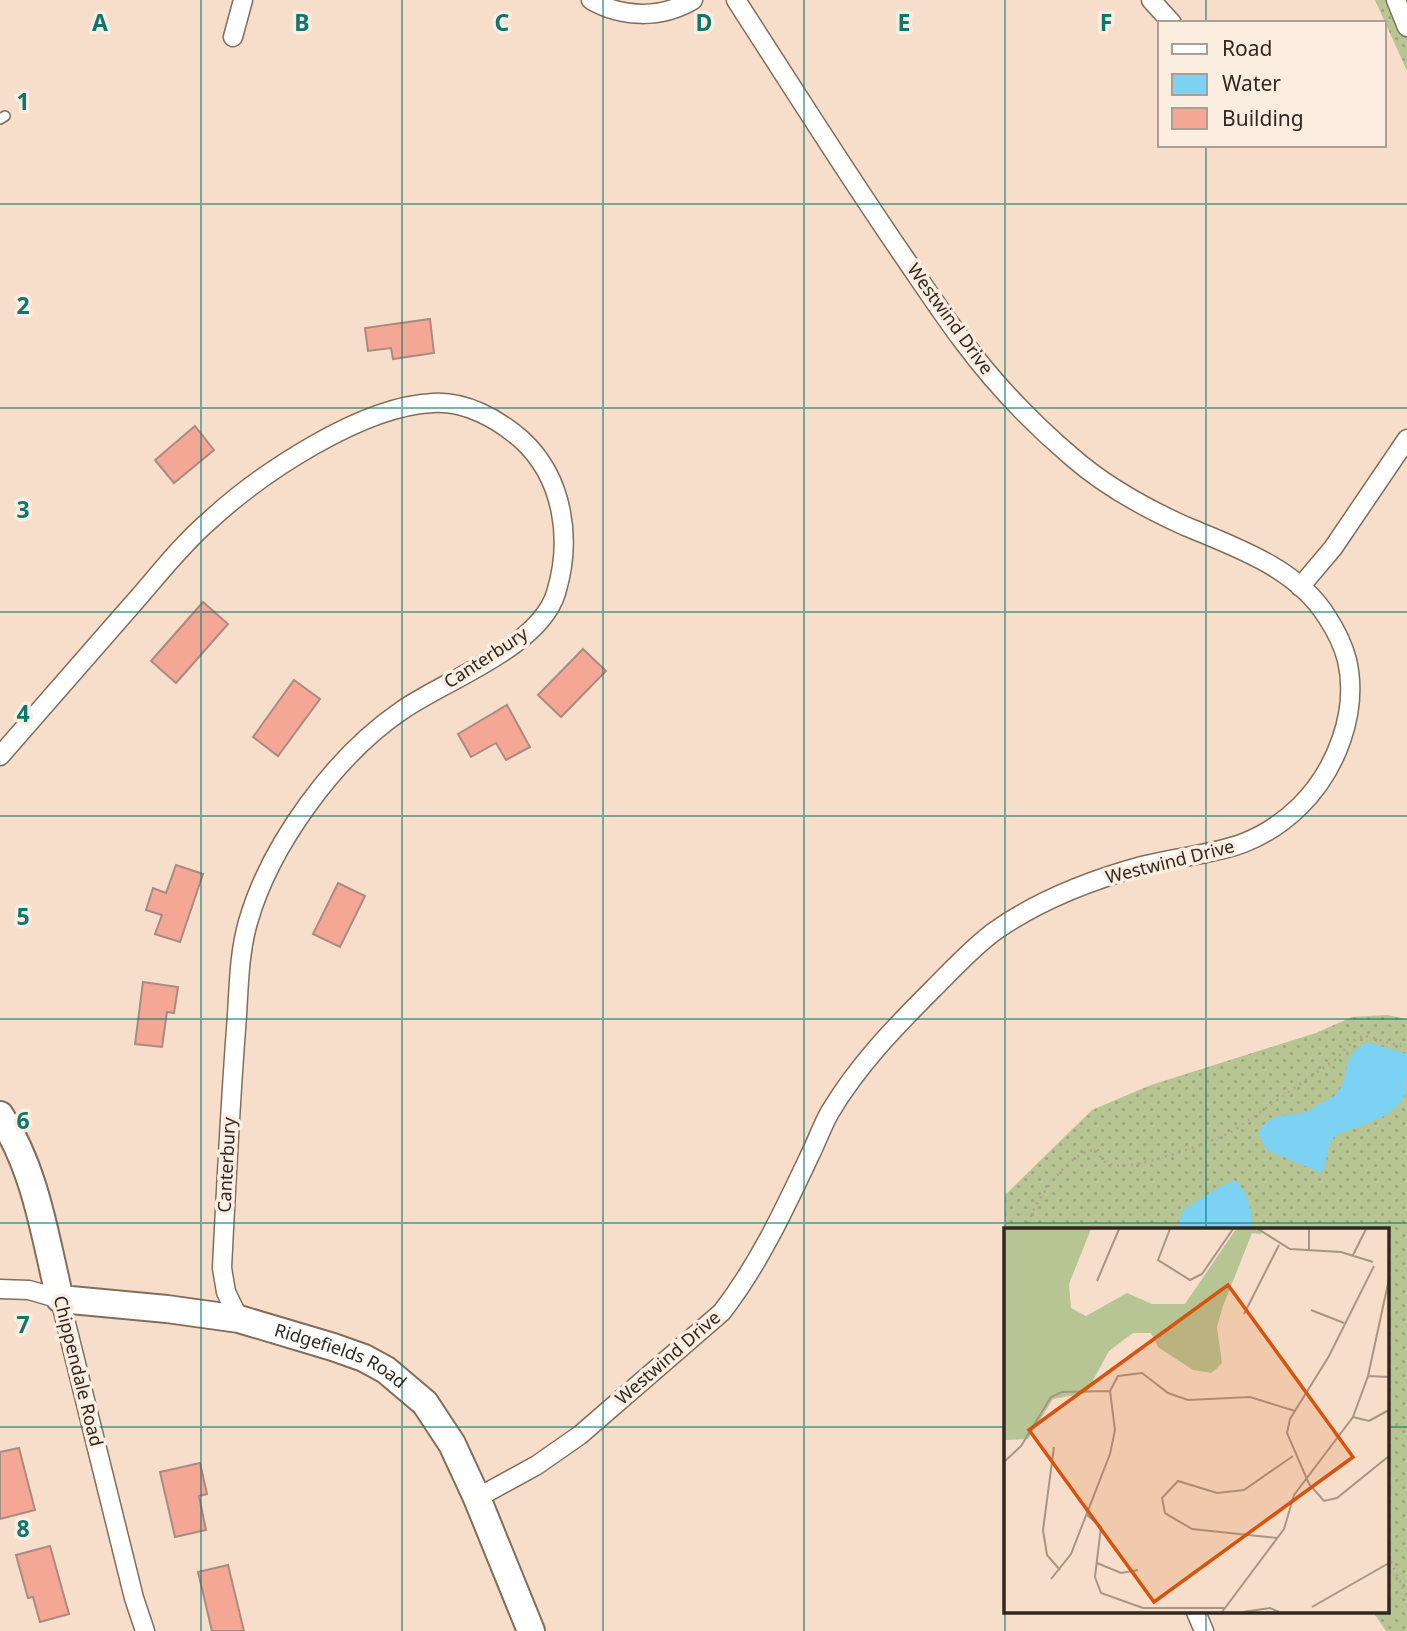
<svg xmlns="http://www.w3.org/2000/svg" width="1407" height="1631" font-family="'Noto Sans',sans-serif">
	<defs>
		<pattern id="grass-dots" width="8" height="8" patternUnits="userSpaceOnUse" patternTransform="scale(1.75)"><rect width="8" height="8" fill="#b7c493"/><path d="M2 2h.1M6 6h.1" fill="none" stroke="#9ea87e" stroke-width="1.8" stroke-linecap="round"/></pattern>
	</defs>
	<rect width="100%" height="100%" fill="#f6deca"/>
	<path fill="url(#grass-dots)" d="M1375,0H1407V71Z
		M1387,1015L1407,1019V1631H1386L1373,1612H1388V1230H1006V1246L1005,1241V1195L1092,1110L1151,1085L1316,1033L1352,1017Z"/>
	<path fill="#7cd2f3" d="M1367,1042L1407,1054C1407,1065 1407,1083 1406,1093C1393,1121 1359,1124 1335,1136C1324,1148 1329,1161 1321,1173L1267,1150L1258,1133C1273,1109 1283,1119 1305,1112C1311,1111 1314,1106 1319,1104C1325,1101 1329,1100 1334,1096C1354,1077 1336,1059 1367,1042Z
		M1234,1180C1248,1192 1254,1212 1250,1230H1178C1178,1223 1180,1214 1185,1209C1190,1205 1229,1181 1234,1180Z"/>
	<path fill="#f3a794" stroke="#a98b83" stroke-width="2" d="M430,319L434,353L393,359L391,348L368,351L365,328Z
		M195,426L214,450L174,483L155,460Z
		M203,602L228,624L176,683L151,661Z
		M583,649L606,671L561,717L538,695Z
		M294,680L320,699L278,756L253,737Z
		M507,705L530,747L506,760L496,743L471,757L458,734Z
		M176,865L203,874L180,942L155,934L162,915L146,910L153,888L166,893Z
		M338,883L365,896L340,947L313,934Z
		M143,982L178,987L174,1013L167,1012L162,1047L135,1044Z
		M19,1448L35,1510L0,1519V1452Z
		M200,1463L207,1494L199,1496L206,1530L175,1537L160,1472Z
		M50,1546L69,1614L40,1622L33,1597L28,1598L16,1555Z
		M228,1565L244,1631H212L198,1572Z"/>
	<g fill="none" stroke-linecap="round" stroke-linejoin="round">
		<g stroke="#826d5b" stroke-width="12">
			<path id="lane" d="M0,119L5,116"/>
		</g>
		<g stroke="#826d5b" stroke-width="21">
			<path id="street" d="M591,0C622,18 661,19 693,0
				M1151,0L1172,23
				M1396,0L1407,27
				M233,37L243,0
				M1300,587L1333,548L1407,439
				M0,756C44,706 87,656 131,606C156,578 180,546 209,521C260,474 361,406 433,403C466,401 498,419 522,440C564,479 572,540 556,593C539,648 445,680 401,711C335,756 270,845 248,922C238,957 239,993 236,1029C230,1109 226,1188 222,1268L226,1292L239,1319
				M0,1289L29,1290L60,1299L134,1598L145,1631
				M477,1498L537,1465L580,1435L722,1312C759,1264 784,1210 810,1155C817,1141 822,1126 830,1112C858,1065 895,1027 933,989C953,969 973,947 995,931C1039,900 1091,880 1142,866C1205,850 1248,856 1299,807C1336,771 1359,712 1347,660C1343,645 1335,629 1327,617C1297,568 1235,547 1185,526C1145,508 1105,486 1072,457C1032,423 993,382 962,340C941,312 922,283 902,254C845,171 791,85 736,0
				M1196,1612L1204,1631"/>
		</g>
		<g stroke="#826d5b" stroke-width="30">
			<g id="secondary">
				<path id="s1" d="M0,1115C36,1170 45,1237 60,1299L167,1309L239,1319L333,1347L364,1358L386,1370L425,1403L452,1444L477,1498L531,1631"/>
			</g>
		</g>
		<path stroke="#b4a192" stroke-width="2.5" stroke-dasharray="2 5" stroke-linecap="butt" d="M1026,1230C1030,1206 1071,1147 1098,1150C1100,1158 1103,1163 1112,1165C1134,1171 1212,1142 1233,1131L1336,1059L1352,1042L1364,1035L1407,1048
			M1388,1555L1407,1597"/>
		<use href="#lane" stroke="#fff" stroke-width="9"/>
		<use href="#street" stroke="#fff" stroke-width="18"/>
		<use href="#secondary" stroke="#fff" stroke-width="26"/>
	</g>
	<path fill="none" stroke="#0f766e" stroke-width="2" stroke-opacity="0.55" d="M201,0V1631M402,0V1631M603,0V1631M804,0V1631M1005,0V1631M1206,0V23M1206,145V1230M0,204H1407M0,408H1407M0,612H1407M0,816H1407M0,1019H1407M0,1223H1407M0,1427H1006M1388,1427H1407M1206,1612V1631"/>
	<g text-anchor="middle" stroke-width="7" stroke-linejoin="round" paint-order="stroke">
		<g font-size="18" fill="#312821" stroke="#fcede1">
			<text transform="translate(950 319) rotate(54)" y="6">Westwind Drive</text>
			<text transform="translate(486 658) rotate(-33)" y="6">Canterbury</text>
			<text transform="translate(1170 862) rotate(-14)" y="6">Westwind Drive</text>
			<text transform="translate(227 1165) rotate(-87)" y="6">Canterbury</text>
			<text transform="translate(668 1358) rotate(-41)" y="6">Westwind Drive</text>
			<text dy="6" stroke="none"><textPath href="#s1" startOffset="483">Ridgefields Road</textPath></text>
			<text transform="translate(78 1371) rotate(76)" y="6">Chippendale Road</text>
		</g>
	</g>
	<g transform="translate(1004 1228)">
		<rect width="385" height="385" fill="#f6deca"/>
		<path d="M0,1H87L65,56L67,80L82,88L123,65L148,76H181L232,1H259L257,6L248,5L219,78L213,99L218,135L212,141L207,145L189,142L154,119L147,105H129L105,123L82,165L49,171L24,211L0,212Z" fill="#b7c493"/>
		<path fill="none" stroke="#a79586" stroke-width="2" d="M166,1L154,32L186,52L198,46L229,1M254,1L286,21L337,24L369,34M305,1V23M349,27L362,1M370,38L325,128L286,191L283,205L305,256L320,273L333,270L385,228M93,53L115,1M307,82L340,95M240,86L275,17M364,148L385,149M349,189L365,193L385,182M50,219L39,302L43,327L56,342M0,234L17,218L47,169L58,164L106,163M83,287L97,299L91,349L97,365L139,380H220M273,310L188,301L161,285L158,270L174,253L213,265L240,262L289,228M93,335L117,345L134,342M47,351L67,326L106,226L111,202L106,163L114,148L138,145L164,165L184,172L246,169L291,183M308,379L385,335M218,384L280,301L290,267L349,189L364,148L385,51M239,384L266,380L275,384"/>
		<path fill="#d6540e" fill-opacity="0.15" stroke="#d6540e" stroke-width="3.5" d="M224,57L349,229L150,374L25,202Z"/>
		<rect width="385" height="385" fill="none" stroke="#312821" stroke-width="3.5"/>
	</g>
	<g font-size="23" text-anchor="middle" font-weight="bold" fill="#0f766e" stroke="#fcede1" stroke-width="7" stroke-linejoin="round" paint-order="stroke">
		<text x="100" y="31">A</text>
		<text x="302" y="31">B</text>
		<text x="502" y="31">C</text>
		<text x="704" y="31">D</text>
		<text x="904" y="31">E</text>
		<text x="1106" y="31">F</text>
		<text x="23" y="110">1</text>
		<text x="23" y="314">2</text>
		<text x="23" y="518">3</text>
		<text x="23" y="722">4</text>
		<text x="23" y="925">5</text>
		<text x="23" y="1129">6</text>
		<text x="23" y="1333">7</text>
		<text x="23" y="1537">8</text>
	</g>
	<rect x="1158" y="21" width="228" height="126" fill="#fcede1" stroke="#ab9e94" stroke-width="2"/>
	<rect x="1172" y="44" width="35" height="10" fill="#ffffff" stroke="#ab9e94" stroke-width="2"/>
	<text x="1222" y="56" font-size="21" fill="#312821">Road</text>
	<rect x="1172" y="74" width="35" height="21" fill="#7cd2f3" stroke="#ab9e94" stroke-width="2"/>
	<text x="1222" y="91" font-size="21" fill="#312821">Water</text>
	<rect x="1172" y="108" width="35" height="21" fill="#f3a794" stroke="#ab9e94" stroke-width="2"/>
	<text x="1222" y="126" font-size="21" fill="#312821">Building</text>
</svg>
